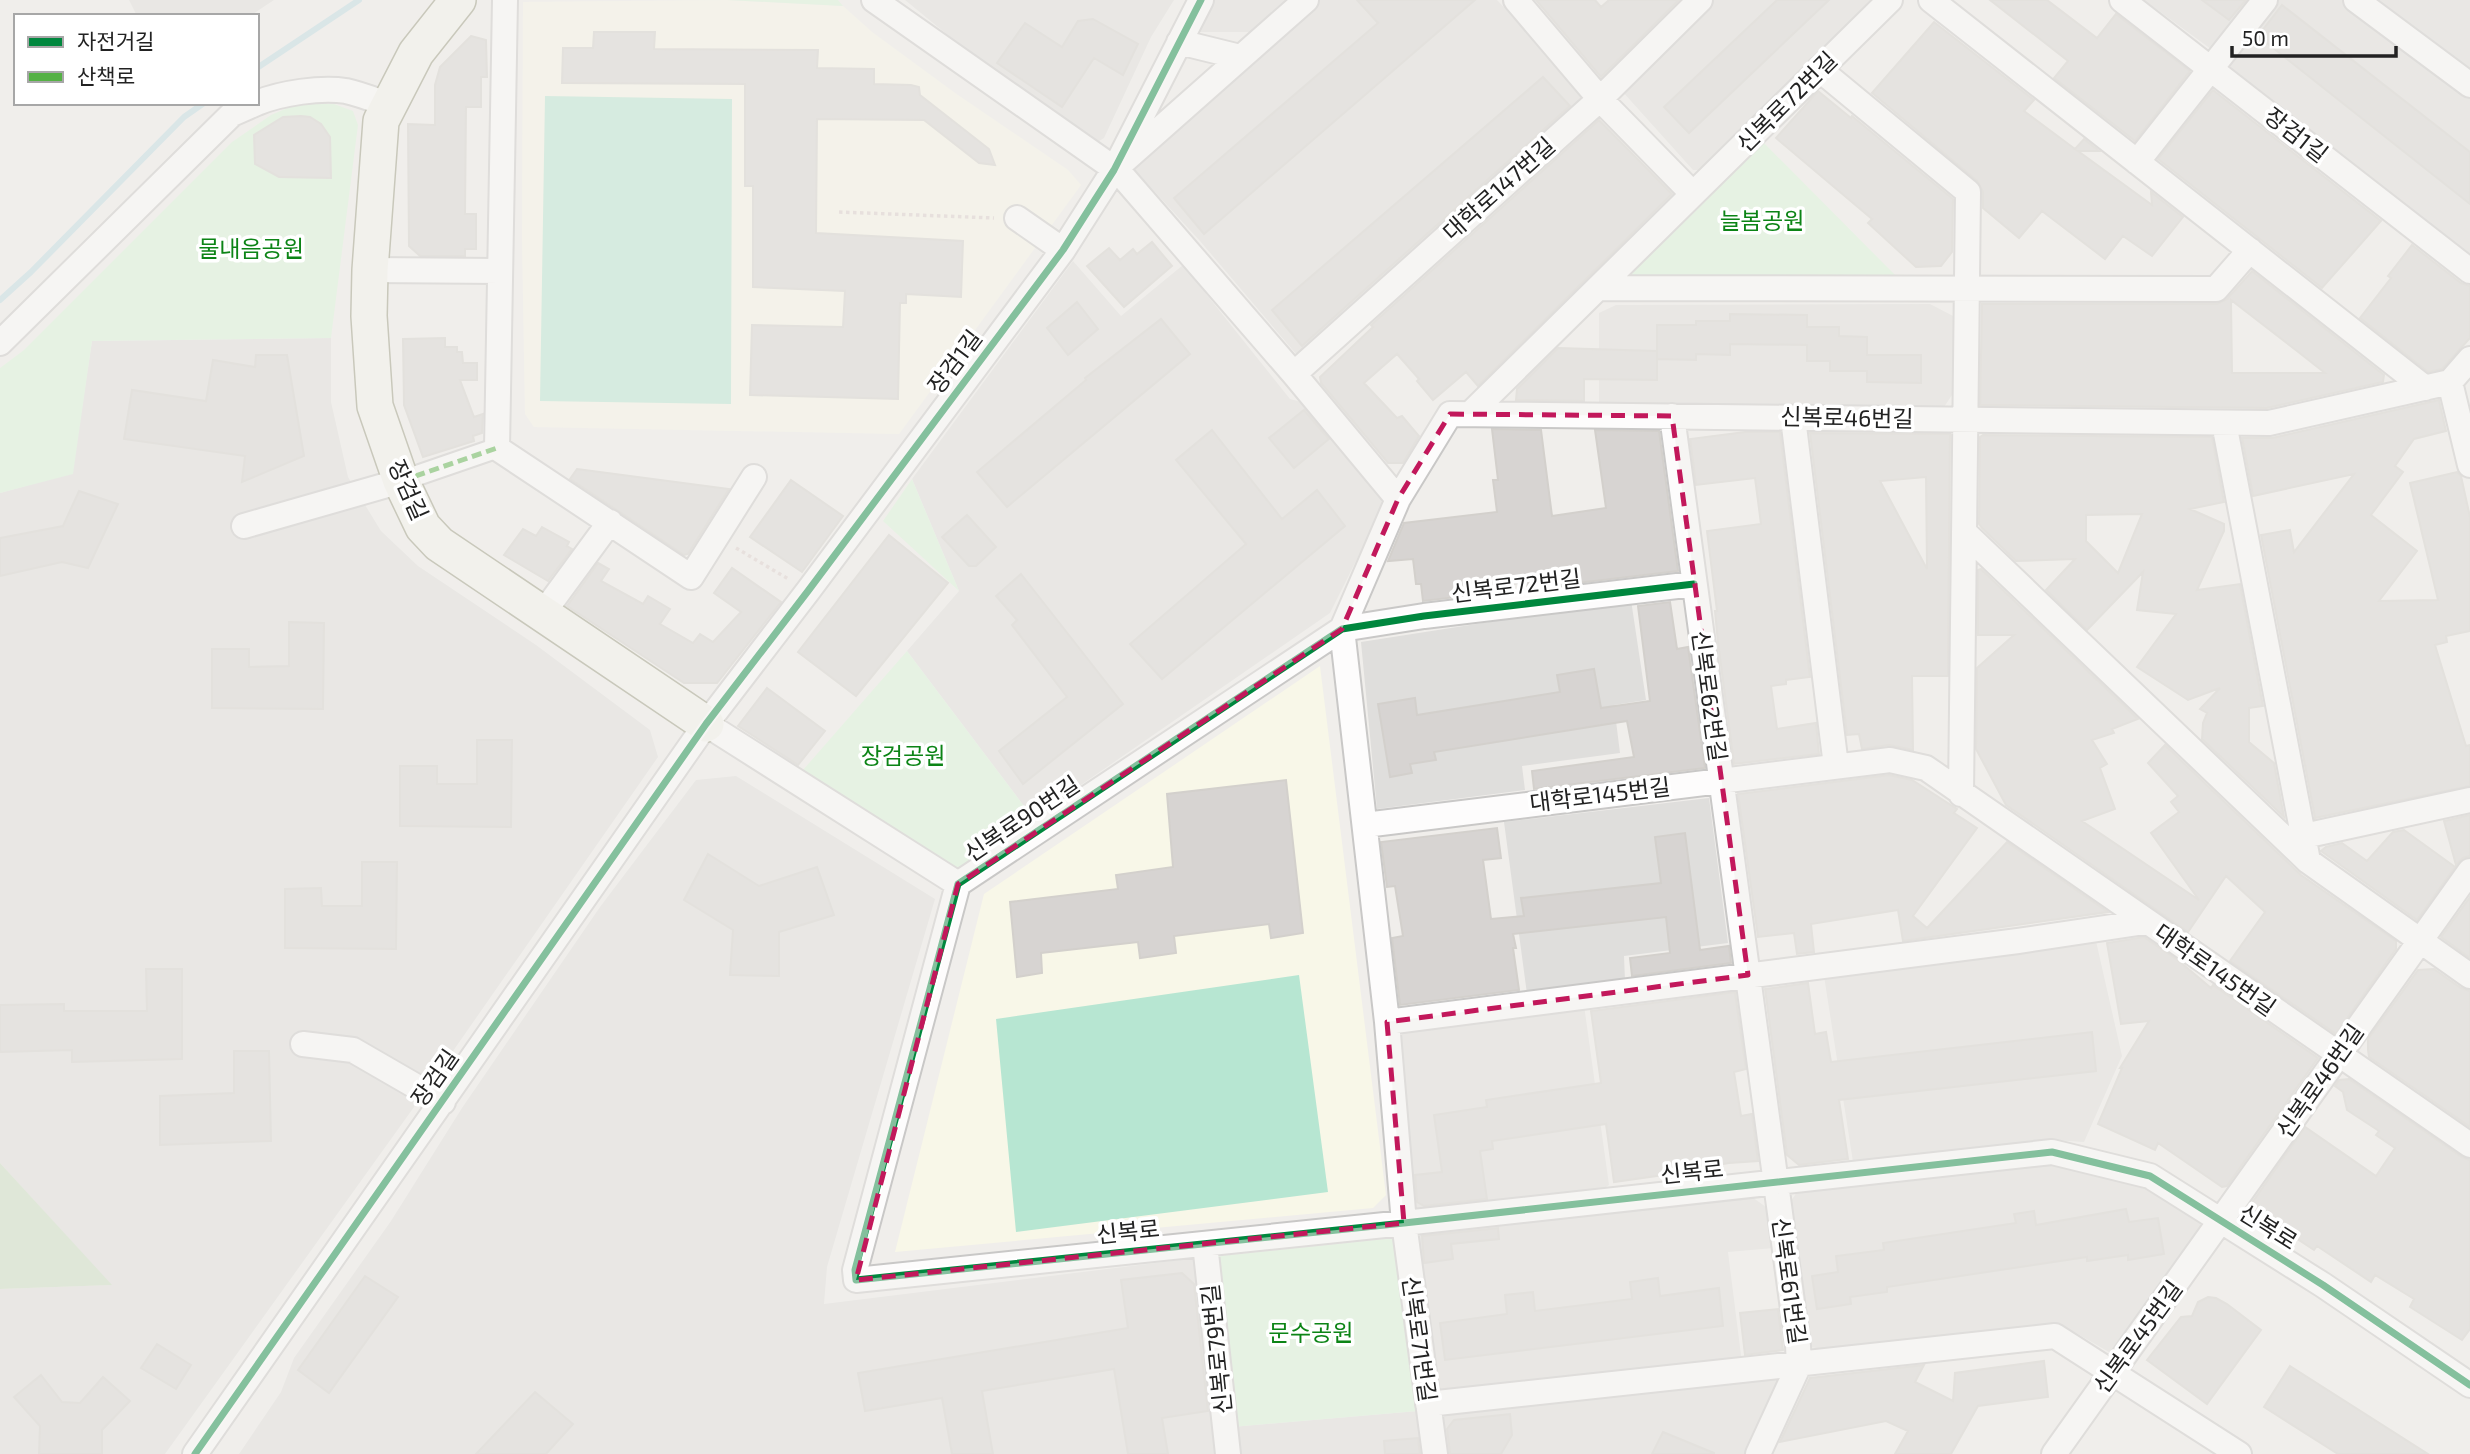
<svg xmlns="http://www.w3.org/2000/svg" width="2470" height="1454" font-family="'Exo 2','Noto Sans KR',sans-serif">
	<rect width="100%" height="100%" fill="#f0eeeb"/>
	<path fill="#dfdedc" d="M129,0H274L250,16H137Z
		M905,0H1174L1151,37L1104,138L1096,143L982,63Z
		M1215,0H1293L1254,32H1196Z
		M1317,0H1497L1586,93L1587,100L1297,355L1200,241L1132,167Z
		M1713,0H1875L1702,170H1693L1622,91Z
		M2144,0H2256L2215,52Z
		M2276,0H2344L2470,92V255L2224,64Z
		M2364,0H2470V78Z
		M1073,261L1121,316L1183,265L1290,399L1305,403L1342,447L1385,503L1330,613L1033,818L907,651L959,591L912,479Z
		M1930,304L1955,317L1952,395L1942,410L1599,406V313L1616,305Z
		M331,338V402L348,477L381,531L418,566L536,645L650,730L658,757L414,1107L165,1454H0V1289L111,1285L0,1163V493L72,473L92,341Z
		M1631,600L1646,700L1614,705L1620,753L1522,766L1525,790L1377,809L1361,642Z
		M736,776L935,899L827,1267L824,1304L1196,1258L1222,1454H239L281,1392L294,1358L391,1221L462,1108L600,907L696,780Z
		M1709,798L1728,943L1624,956L1625,981L1527,994L1504,822Z
		M2096,941L2122,1056L2084,1142L2053,1140L1853,1162L1824,976Z
		M1584,1005L1609,1185L1600,1191L1418,1215L1415,1208L1401,1035L1407,1030Z
		M2050,1165L2150,1188L2207,1224L2164,1285L2109,1352L2062,1325L1828,1350L1810,1347L1789,1204L1797,1192Z
		M1745,1192L1766,1207L1774,1248L1728,1252L1742,1363L1438,1392L1414,1238L1418,1226Z
		M1791,1370L1749,1454H1237L1232,1427L1418,1411Z"/>
	<path fill="#f8f7e8" d="M727,0L843,6L872,32L955,93L1068,170L1081,185L899,434L534,427L525,414L522,238L523,2Z
		M1320,666L1386,1195L1373,1208L895,1252L984,894Z"/>
	<path fill="#cbdec1" d="M0,1163L112,1285L0,1289Z"/>
	<path fill="#daf5da" d="M727,0H838L843,6Z
		M299,103L334,104L353,111L358,125L331,338L92,341L73,474L0,493V368L24,350L232,142L271,115Z
		M1761,140L1902,282L1619,278Z
		M912,479L959,591L883,521Z
		M907,651L1033,818L958,869L803,770Z
		M1394,1238L1418,1411L1232,1427L1218,1256Z"/>
	<path fill="#b7e6d2" d="M545,96L732,99L731,404L540,401Z
		M1299,975L1328,1192L1016,1232L996,1019Z"/>
	<g fill="none" stroke-linecap="round" stroke-linejoin="round">
		<path stroke="#bfdbe3" stroke-width="6" d="M257,68L359,0
			M0,300L31,272L184,117L204,103"/>
	</g>
	<path fill="#d7d4d2" stroke="#d3d0cc" stroke-width="2" fill-rule="evenodd" d="M1357,0H1475L1204,234L1174,198L1378,23Z
		M1536,0H1595L1601,7L1609,0H1679L1601,77Z
		M1777,0H1829L1689,133L1664,107Z
		M1990,0H2047L2097,38L2116,14L2190,71L2135,141L2054,78L2068,61Z
		M2202,0H2246L2229,20Z
		M2282,5L2470,152V204L2258,36Z
		M1093,19L1138,44L1123,75L1094,58L1062,107L997,63L1025,23L1062,47L1078,21Z
		M1934,22L2034,100L2024,111L2075,149L2084,139L2099,151H2078L2152,205L2151,192L2183,217L2152,256L2123,236L2105,259L2042,211L2019,238L1983,208V192L1977,181L1872,93Z
		M594,32H655L654,49L818,50L817,68L874,69V84L911,85L919,87L920,95L989,149L995,165L979,163L924,120L817,119L816,233L963,241L961,297L906,294V303H900L898,399L750,395L752,325L843,327L845,291L753,287V186H745V84L562,83L563,48H593Z
		M471,36L486,40L487,77H481V107H466L465,214H476V249H465V256H420L409,246L408,124L435,125V85L440,67Z
		M1543,77L1570,106L1302,346L1272,310Z
		M2213,90L2381,221L2322,288L2158,159Z
		M1818,91L1851,118L1852,116L1953,199L1952,252L1941,266L1916,267L1868,223L1872,219L1776,138Z
		M301,116L310,117L321,124L330,137L331,178L279,177L255,164L254,135L283,117Z
		M1599,120L1672,194L1478,386L1466,372L1433,400L1417,381L1419,379L1397,354L1364,383L1397,418L1402,416L1419,436L1403,463H1388L1321,383L1320,377L1373,327L1371,325Z
		M1152,242L1172,266L1124,307L1087,266L1109,248L1120,260L1133,249L1137,254Z
		M2412,245L2461,283L2470,286V338L2442,369L2428,372L2360,318L2391,278L2388,276Z
		M2252,271L2384,375L2383,382L2267,408L1980,405L1982,304H2217L2227,299ZM2231,300L2297,351L2325,373H2232Z
		M1077,302L1098,329L1068,355L1047,328Z
		M1730,314L1807,315V327H1839V336L1867,337V355H1921V383L1867,382V371H1830V361H1807V345L1730,344V355L1696,354V360L1657,359V325H1696V321H1730Z
		M1161,319L1190,354L1007,507L977,472L1086,380L1085,378Z
		M445,338V347H457V352H462L463,363H477V380H460L474,417L483,414L482,433L473,436L474,441L423,457L404,405L403,339Z
		M1558,348L1657,351V380L1584,379V401L1516,400L1517,389Z
		M256,355H287L304,456L242,482L245,456L124,439L132,390L206,401L213,360L255,367Z
		M2439,400L2446,431L2414,439L2395,466L2403,472L2371,515L2417,551L2379,601L2438,600L2410,483L2457,472L2461,476L2470,517V631L2446,636L2447,642L2435,645L2466,746L2470,745V786L2315,818L2261,535L2290,530L2294,552L2354,474L2253,496L2242,438H2272Z
		M1304,410L1329,439L1294,468L1269,438Z
		M1492,429L1541,430L1552,516L1606,508L1595,430L1659,431L1678,571L1527,589L1526,582L1464,590L1465,596L1423,601L1421,584H1416L1413,559L1388,561L1404,523L1497,512L1493,480H1498Z
		M1212,430L1282,519L1317,490L1345,526L1162,679L1130,644L1246,544L1176,460Z
		M1745,432H1780L1810,677L1786,680V684L1771,686L1777,729L1816,723L1819,754L1734,764L1718,643L1715,611H1717L1707,531L1761,524L1755,478L1696,485L1690,439Z
		M1810,433L1950,434L1948,676H1912L1913,750L1889,745L1862,749L1859,734L1847,735ZM1926,477L1927,569L1880,481Z
		M1983,435L2212,437L2224,502L2190,509L2224,524V531L2197,590L2240,584L2263,706L2249,708V742L2274,763L2284,817L2202,739L2203,723L2207,713L2200,709L2220,688L2188,700L2137,667L2176,614L2137,610L2143,572L2087,630L2046,590L2075,559L2016,561L1982,528L1979,524L1980,437ZM2142,514L2118,573L2086,541V515Z
		M577,469L729,489L688,554L684,555L570,479Z
		M791,480L843,516L802,572L750,537Z
		M79,491L118,504L88,568L62,562L0,576V538L63,526Z
		M967,515L996,547L976,566H969L942,537Z
		M542,527L569,542L567,546L572,549L548,581L504,555L523,529L536,536Z
		M889,535L948,583L856,696L798,652Z
		M598,563L609,569L601,581L643,604L648,596L670,609L660,624L693,643L700,634L713,642L741,612L714,593L732,568L781,602L717,683H684L567,606Z
		M1981,569L2138,719L2112,729L2114,733L2092,740L2107,764L2100,768L2115,809L2082,821L2199,900L2151,833L2179,812L2171,802L2178,796L2148,763L2165,745L2301,875L2396,941V949L2336,1034L2230,961L2265,912L2226,876L2188,932L2006,805L1976,749L1977,668L2014,635H1978V570Z
		M1021,574L1123,704L1023,784L999,751L1067,697L1012,625L1017,620L996,596Z
		M1670,602L1677,649L1688,647L1705,768L1534,789L1532,771L1634,757L1627,721L1434,752L1436,760L1410,764L1412,773L1390,777L1378,704L1415,698L1417,715L1560,692L1557,675L1594,669L1601,708L1650,701L1638,606Z
		M289,622L324,623L323,709L212,708V649H249V667L289,666Z
		M767,688L825,731L798,765L738,726Z
		M477,740H512L511,827L400,826V766H437V784H477Z
		M1889,775L1912,780L1957,809L1954,813L1977,828L1913,916L1927,928L2007,842L2108,912L1903,941L1898,910L1811,924L1814,952L1797,954L1794,933L1758,937L1738,794Z
		M1286,780L1303,933L1271,938L1269,924L1174,936L1176,953L1140,958L1138,942L1041,953L1042,973L1017,977L1010,902L1118,889L1116,875L1173,867L1167,794Z
		M2470,815V856L2463,858L2456,865L2444,821Z
		M1497,828L1501,858L1483,860L1491,919L1524,916L1521,898L1661,883L1655,837L1685,833L1700,950L1729,946L1731,963L1632,976L1630,958L1670,953L1666,917L1513,934L1516,948H1513L1519,990L1400,1005L1392,938L1403,936L1395,886L1387,887L1381,842Z
		M2404,830L2455,867L2417,920L2321,851L2326,847L2342,843L2367,861L2393,832Z
		M708,854L759,886L817,867L834,915L779,932V976L730,975L733,930L684,900Z
		M362,862H397L396,949L285,948V889L321,888L322,906H362Z
		M2470,897V958L2441,937Z
		M2144,937L2179,961L2211,988L2213,985L2318,1058L2227,1186L2222,1187L2158,1143L2155,1150L2098,1124L2122,1068H2120L2149,1021L2121,1024L2107,943Z
		M146,969H182V1059L72,1062V1050L0,1052V1005L64,1004V1011H147Z
		M2434,969L2461,988L2470,991V1127L2369,1057L2368,1050V1039L2418,970Z
		M1808,983L1815,1034L1826,1032L1831,1062L2092,1032L2096,1071L1839,1100L1848,1159L1799,1165L1787,1155L1765,989Z
		M1735,992L1746,1069L1734,1072L1741,1116L1752,1114L1758,1161L1729,1163L1693,1169V1171L1614,1182L1606,1124L1492,1141L1493,1149L1480,1151L1487,1199L1424,1206L1417,1202L1415,1175L1442,1172L1434,1115L1487,1107L1486,1100L1601,1083L1591,1011Z
		M234,1051H269L271,1141L160,1145V1096L234,1093Z
		M2349,1079L2462,1157L2470,1160V1329L2462,1340L2410,1307L2414,1299L2375,1275L2371,1282L2317,1246L2314,1250L2249,1207L2305,1127L2376,1176L2395,1148L2376,1135L2379,1131L2347,1110L2343,1092L2335,1086L2339,1080Z
		M2126,1209L2129,1222L2158,1218L2164,1254L2128,1260V1255L2087,1261V1257L1887,1287V1292L1850,1297L1851,1304L1817,1309L1812,1276L1838,1272L1836,1256L1884,1250L1883,1243L2016,1223L2014,1214L2034,1211L2036,1225Z
		M1498,1228L1499,1239L1451,1244L1453,1259L1424,1263L1422,1236Z
		M1182,1273L1194,1284L1208,1411L1162,1418L1168,1454H1128L1114,1369L982,1391L993,1454H952L942,1398L865,1411L858,1373L1128,1328L1121,1280Z
		M365,1276L398,1297L329,1393L298,1370Z
		M1658,1278L1660,1296L1719,1288L1723,1326L1445,1360L1440,1323L1507,1314L1505,1295L1533,1292L1535,1311L1632,1299L1630,1282Z
		M2208,1297L2216,1298L2227,1304L2261,1330L2207,1404L2147,1360L2181,1317L2192,1316L2198,1302Z
		M1778,1309L1783,1350L1745,1355L1740,1313Z
		M157,1344L191,1365L176,1389L141,1368Z
		M2044,1361L2048,1397L1978,1406L1951,1454H1895L1908,1431L1886,1421L1780,1442L1810,1378L1924,1365L1915,1382L1953,1401L1955,1373Z
		M2290,1366L2428,1454H2338L2264,1407Z
		M41,1375L62,1402L80,1403L103,1377L130,1401L102,1430V1454H39L40,1426L14,1397Z
		M535,1392L573,1424L546,1454H476Z
		M1510,1414L1512,1435L1501,1454H1450L1447,1429L1454,1420Z
		M1663,1432L1714,1453V1454H1652Z
		M1418,1438L1420,1454H1385L1384,1441Z"/>
	<g fill="none" stroke-linecap="round" stroke-linejoin="round">
		<g stroke="#c9c8c7" stroke-width="23">
			<path id="pedestrian" d="M401,481L497,448"/>
		</g>
		<g stroke="#c9c8c7" stroke-width="28">
			<path id="minor" d="M505,0L497,448L691,577L754,477
				M874,0L1119,172L1294,374L1398,499L1342,629L1387,1022L1404,1223L1435,1454
				M1516,0L1600,99L1693,194
				M1931,0L2425,388
				M2122,0L2470,271
				M2356,0L2470,85
				M1179,42L1240,57
				M1819,69L1968,192L1961,794
				M257,103C281,93 321,87 346,91C360,94 375,100 389,105
				M1125,160L1306,0
				M2137,162L2265,0
				M1017,218L1063,250
				M370,270L500,271
				M1598,288L2216,289L2250,250
				M0,343L232,114L257,103
				M1294,374L1600,99L1700,0
				M2450,382L2470,465
				M2450,382L2470,359
				M1470,414L1890,0
				M1672,416L1798,1346L1799,1365L1758,1454
				M1793,418L1836,766
				M2224,423L2308,861
				M1398,499L1450,414L2269,423L2450,382
				M244,526L401,481
				M1964,532L2308,861L2470,976
				M1694,584L1424,616L1342,629L958,884L855,1270L856,1280L1404,1223L2052,1152L2150,1176L2323,1285L2470,1385
				M549,605L610,522
				M706,724L958,884
				M1365,825L1890,760L1926,768L2470,1145
				M2304,836L2470,800
				M1387,1022L2018,941L2145,922
				M303,1044L353,1050L443,1102
				M1205,1244L1228,1454
				M1428,1404L2055,1336L2239,1454
				M195,1454L706,724L808,591L1063,250L1114,170L1201,0
				M2054,1454L2470,871"/>
		</g>
		<g stroke="#999a82" stroke-width="38">
			<path id="secondary" d="M458,0L416,53L381,121L370,270L369,316L375,406L401,481L423,527L439,544L706,724"/>
		</g>
		<path stroke="#dccecd" stroke-width="3.5" stroke-dasharray="3.5 3.5" stroke-linecap="butt" d="M839,212L994,218
			M736,548L790,580"/>
		<use href="#pedestrian" stroke="#fdfcfc" stroke-width="19"/>
		<use href="#minor" stroke="#fdfcfc" stroke-width="24"/>
		<use href="#secondary" stroke="#f4f4ed" stroke-width="35"/>
		<path stroke="#55b145" stroke-width="5" stroke-dasharray="10 5" stroke-linecap="butt" d="M401,481L497,448"/>
		<g stroke="#fff" stroke-width="11">
			<path id="cycleway" d="M1694,584L1424,616L1342,629L958,884L855,1270L856,1280L1404,1223L2052,1152L2150,1176L2323,1285L2470,1385
				M195,1454L706,724L808,591L1063,250L1114,170L1201,0"/>
		</g>
		<use href="#cycleway" stroke="#00873e" stroke-width="7"/>
	</g>
	<path d="M0 0H2470V1454H0ZM1450,414L1672,416L1748,975L1387,1022L1404,1223L856,1280L958,884L1342,629L1398,499Z" fill="#f0eeeb" fill-opacity=".55" fill-rule="evenodd"/>
	<path fill="none" stroke="#c2185b" stroke-width="5" stroke-dasharray="14 9" stroke-linejoin="round" d="M1450,414L1672,416L1748,975L1387,1022L1404,1223L856,1280L958,884L1342,629L1398,499Z"/>
	<g text-anchor="middle" stroke-width="7" stroke-linejoin="round" paint-order="stroke">
		<g font-size="23" fill="#222" stroke="#fff">
			<text transform="translate(1787 102) rotate(-45)" y="8">신복로72번길</text>
			<text transform="translate(2296 135) rotate(38)" y="8">장검1길</text>
			<text transform="translate(1499 189) rotate(-42)" y="8">대학로147번길</text>
			<text transform="translate(955 362) rotate(-53)" y="8">장검1길</text>
			<text transform="translate(1847 418) rotate(1)" y="8">신복로46번길</text>
			<text transform="translate(408 490) rotate(66)" y="8">장검길</text>
			<text transform="translate(1516 586) rotate(-7)" y="8">신복로72번길</text>
			<text transform="translate(1709 696) rotate(82)" y="8">신복로62번길</text>
			<text transform="translate(1600 795) rotate(-7)" y="8">대학로145번길</text>
			<text transform="translate(1022 819) rotate(-34)" y="8">신복로90번길</text>
			<text transform="translate(2215 970) rotate(35)" y="8">대학로145번길</text>
			<text transform="translate(435 1078) rotate(-55)" y="8">장검길</text>
			<text transform="translate(2320 1081) rotate(-55)" y="8">신복로46번길</text>
			<text transform="translate(1692 1172) rotate(-6)" y="8">신복로</text>
			<text transform="translate(2268 1227) rotate(32)" y="8">신복로</text>
			<text transform="translate(1128 1232) rotate(-6)" y="8">신복로</text>
			<text transform="translate(1789 1281) rotate(82)" y="8">신복로61번길</text>
			<text transform="translate(2138 1337) rotate(-54)" y="8">신복로45번길</text>
			<text transform="translate(1419 1339) rotate(82)" y="8">신복로71번길</text>
			<text transform="translate(1217 1349) rotate(-96)" y="8">신복로79번길</text>
		</g>
		<g font-size="23" fill="#0c8416" stroke="#fff">
			<text x="1762" y="229">늘봄공원</text>
			<text x="251" y="257">물내음공원</text>
			<text x="903" y="764">장검공원</text>
			<text x="1311" y="1341">문수공원</text>
		</g>
	</g>
	<rect x="14" y="14" width="245" height="91" fill="#ffffff" stroke="#a7a7a7" stroke-width="2"/>
	<rect x="28" y="37" width="35" height="10" fill="#00873e" stroke="#a7a7a7" stroke-width="2"/>
	<text x="77" y="49" font-size="21" fill="#222222">자전거길</text>
	<rect x="28" y="72" width="35" height="10" fill="#55b145" stroke="#a7a7a7" stroke-width="2"/>
	<text x="77" y="84" font-size="21" fill="#222222">산책로</text>
	<path d="M2232 46v10h164v-10" fill="none" stroke="#222222" stroke-width="3.5"/>
	<text x="2242" y="46" font-size="21" fill="#222222" stroke="#ffffff" stroke-width="5" paint-order="stroke">50 m</text>
</svg>
